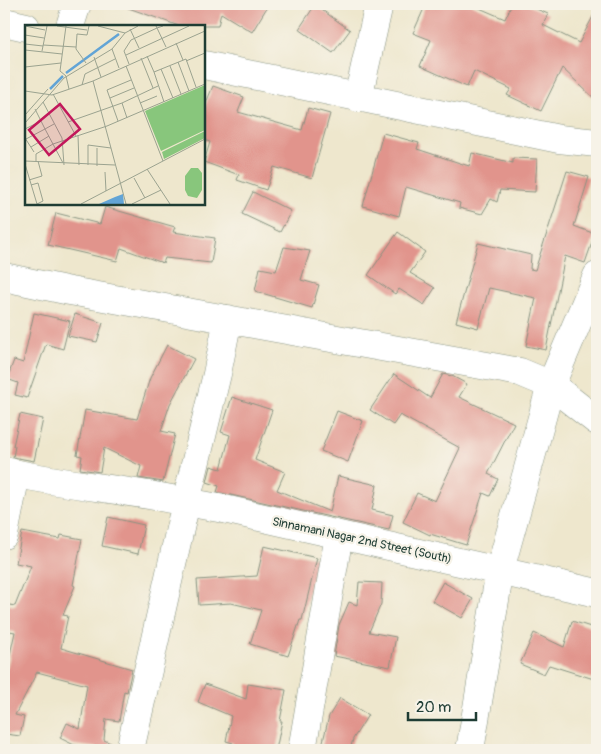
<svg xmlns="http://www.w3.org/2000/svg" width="601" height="754" font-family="Pangolin,sans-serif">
	<rect width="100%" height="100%" fill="#f7f3e8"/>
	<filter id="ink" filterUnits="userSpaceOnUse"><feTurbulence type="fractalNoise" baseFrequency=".02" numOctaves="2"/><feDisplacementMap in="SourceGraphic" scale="10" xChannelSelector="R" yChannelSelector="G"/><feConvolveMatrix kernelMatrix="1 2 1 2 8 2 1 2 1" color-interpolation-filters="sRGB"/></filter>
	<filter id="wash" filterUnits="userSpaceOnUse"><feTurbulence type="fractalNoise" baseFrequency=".0096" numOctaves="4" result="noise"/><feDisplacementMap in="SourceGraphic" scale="20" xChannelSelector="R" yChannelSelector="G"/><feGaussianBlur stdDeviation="1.12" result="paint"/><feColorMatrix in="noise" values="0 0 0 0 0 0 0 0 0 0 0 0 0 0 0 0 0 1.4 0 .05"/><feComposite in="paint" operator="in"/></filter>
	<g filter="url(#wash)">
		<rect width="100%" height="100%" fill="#eee7cd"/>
		<g id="blocks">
			<path fill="#e1948c" d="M123,4H269L252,32L221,13L218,26H179L123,6Z
				M426,4H470L505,19L512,4H525L548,14L543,25L579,43L597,9V101L562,68L541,111L507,95L511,89L474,71L467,87L420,66L431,40L413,33Z
				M315,5L350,30L333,53L299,29Z
				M213,86L244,97L238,112L302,130L308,108L330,114L312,178L274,167L266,190L237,180L239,175L204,162L210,142L204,140V108Z
				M383,133L419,143L417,149L469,166L472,153L513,163V158L537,159L535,192L500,190L497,202L491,199L482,214L459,208L460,203L406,187L399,216L363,206Z
				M567,171L589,177L574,226L595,234L585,263L565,256L546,350L526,346L536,298L489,288L478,328L456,322L478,243L531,255L530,269L535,270Z
				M253,192L291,211L280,232L242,214Z
				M105,207L175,227L173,232L215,238L211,263L165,258L163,263L121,248L117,261L48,245L56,213L100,224Z
				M398,232L425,252L410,273L435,288L424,305L399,289L395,294L368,275Z
				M284,247L310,251L301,280L319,285L312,308L255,291L260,268L276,271Z
				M34,313L70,321L63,349L46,344L27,398L15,395L18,383L7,379L14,360L23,363Z
				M75,314L103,323L97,342L68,336Z
				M167,345L194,359L170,404L161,431L175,434L163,482L138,478L141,466L104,448L100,472L80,469L82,456L77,455L85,410L137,419L150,378Z
				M394,374L430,398L443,374L452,376L467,384L459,397L514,423L488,474L498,479L490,496L483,493L466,545L430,534V535L403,522L417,493L435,501L460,448L400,415L393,425L370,410Z
				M232,397L272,410L255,460L285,472L277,490L330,512L338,476L377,485L372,510L393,515L389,530L217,492L219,486L207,482L211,466L221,469L230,435L221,432Z
				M337,411L363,421L348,462L321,451Z
				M20,414L43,419L34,461L13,457L15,446H13Z
				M108,517L144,525L138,554L102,546Z
				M22,532L60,539L61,535L82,539L73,585L75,586L63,615L68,616L61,648L132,669L127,692L124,691L119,721L106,719L104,740L115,745V750L74,745L60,738L67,723L80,729L87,685L37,672L15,715L24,717L20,736L6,734L4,738V674L7,668L15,632L4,630V604L15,606L31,566L16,563Z
				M264,546L317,558L302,620H300L288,656L250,644L261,610L231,603L199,605L197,580L257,576Z
				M359,582L382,583L381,604L369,632L396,637L390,667L334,656L339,625L349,602L357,605Z
				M443,582L473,599L462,618L432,601Z
				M572,621L597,629V680L549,665L544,674L520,664L534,633L564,647Z
				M205,684L246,699L248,684L286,690L280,721H282L276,750H231L233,743L226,741L231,716L198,702Z
				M340,698L368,715L353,739L350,750H321L329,716Z"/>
		</g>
	</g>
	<g filter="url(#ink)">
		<use href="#blocks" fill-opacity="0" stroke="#869280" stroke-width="1"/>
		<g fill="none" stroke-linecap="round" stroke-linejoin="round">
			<g stroke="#869280" stroke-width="29">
				<path id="minor" d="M4,22L26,27
					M70,26L77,4
					M204,65L559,139L597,143
					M358,98L379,4
					M4,277L70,291L520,372L551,385L597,421
					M4,471C64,485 125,489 186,502L217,374L228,319
					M4,535L16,474
					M130,750L186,502L224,509L597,593
					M302,750L339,535
					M470,750L500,570L551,385L597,276"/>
			</g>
			<use href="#minor" stroke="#fff" stroke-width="28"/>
		</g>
	</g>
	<g text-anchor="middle" stroke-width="4.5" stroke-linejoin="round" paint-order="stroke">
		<g font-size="12" fill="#1f3d34" stroke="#f7f3e8">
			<text transform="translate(362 540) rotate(12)" y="4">Sinnamani Nagar 2nd Street (South)</text>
		</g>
	</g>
	<g transform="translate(25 25)">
		<rect width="180" height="180" fill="#eee7cd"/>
		<path d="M180,60V105L136,126L120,86ZM180,106V113L139,134L137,127ZM166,143H173L177,148V165L172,173L163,171L160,165V151Z" fill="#88c67c"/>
		<path d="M98,169L99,179H74L90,172Z" fill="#62a4d6"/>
		<path fill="none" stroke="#62a4d6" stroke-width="2.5" d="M41,48L94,9M25,64L38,51"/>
		<path fill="none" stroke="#9ba390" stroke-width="1" d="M0,1L20,5M32,1L62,5M41,1L35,46L41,51L44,64M73,1L100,8M138,1L132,3L141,22M105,4L114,23M0,10L19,13M151,18L158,35M0,19L18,21M18,20L51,22M87,24L94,43M0,25L37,29M17,26L22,1M101,30L164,1M122,31L129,47M69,32L76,52M116,33L128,63M161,36L180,28M153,37L164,66M61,38L51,24L52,9L62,10L64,1M104,39L99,26L106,15L132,3L131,1M101,41L138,136M145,41L156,69M0,42L36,38M136,44L148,73M68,56L101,179M57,60L60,49L90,34M0,66L27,70L68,56L180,6M28,69L51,111M85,73L109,63M18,77L37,113L39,140M139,77L129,47L161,34L171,62M97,78L102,93M115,78L132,71M10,84L20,104L29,99M0,90L23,64M93,96L82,65L106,55M43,97L97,78L133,61M0,98L39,53L87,24L100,8L113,1M0,104L16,96M53,110L54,140M0,113L9,127M1,114L20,104L38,138M6,122L24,111M72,123V141M0,136L90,140M11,136V129L28,119L82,101L180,59M0,139L12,179M63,140V120L86,123M122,144L145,179M80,147L81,166M109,153L120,173M4,155L17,151L13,136M6,160L13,158L18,176L12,179M56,179L180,114M107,179L136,165"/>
		<path fill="#c2185b" fill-opacity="0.15" stroke="#c2185b" stroke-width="2.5" d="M35,79L55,104L24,130L4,105Z"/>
		<rect width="180" height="180" fill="none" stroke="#1f3d34" stroke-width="2.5"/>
	</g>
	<rect width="601" height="754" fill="none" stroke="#f7f3e8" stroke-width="20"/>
	<path d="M408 712v8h68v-8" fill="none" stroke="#1f3d34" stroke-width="2.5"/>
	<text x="416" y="712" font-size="15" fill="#1f3d34" stroke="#f7f3e8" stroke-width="4" paint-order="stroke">20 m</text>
</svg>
